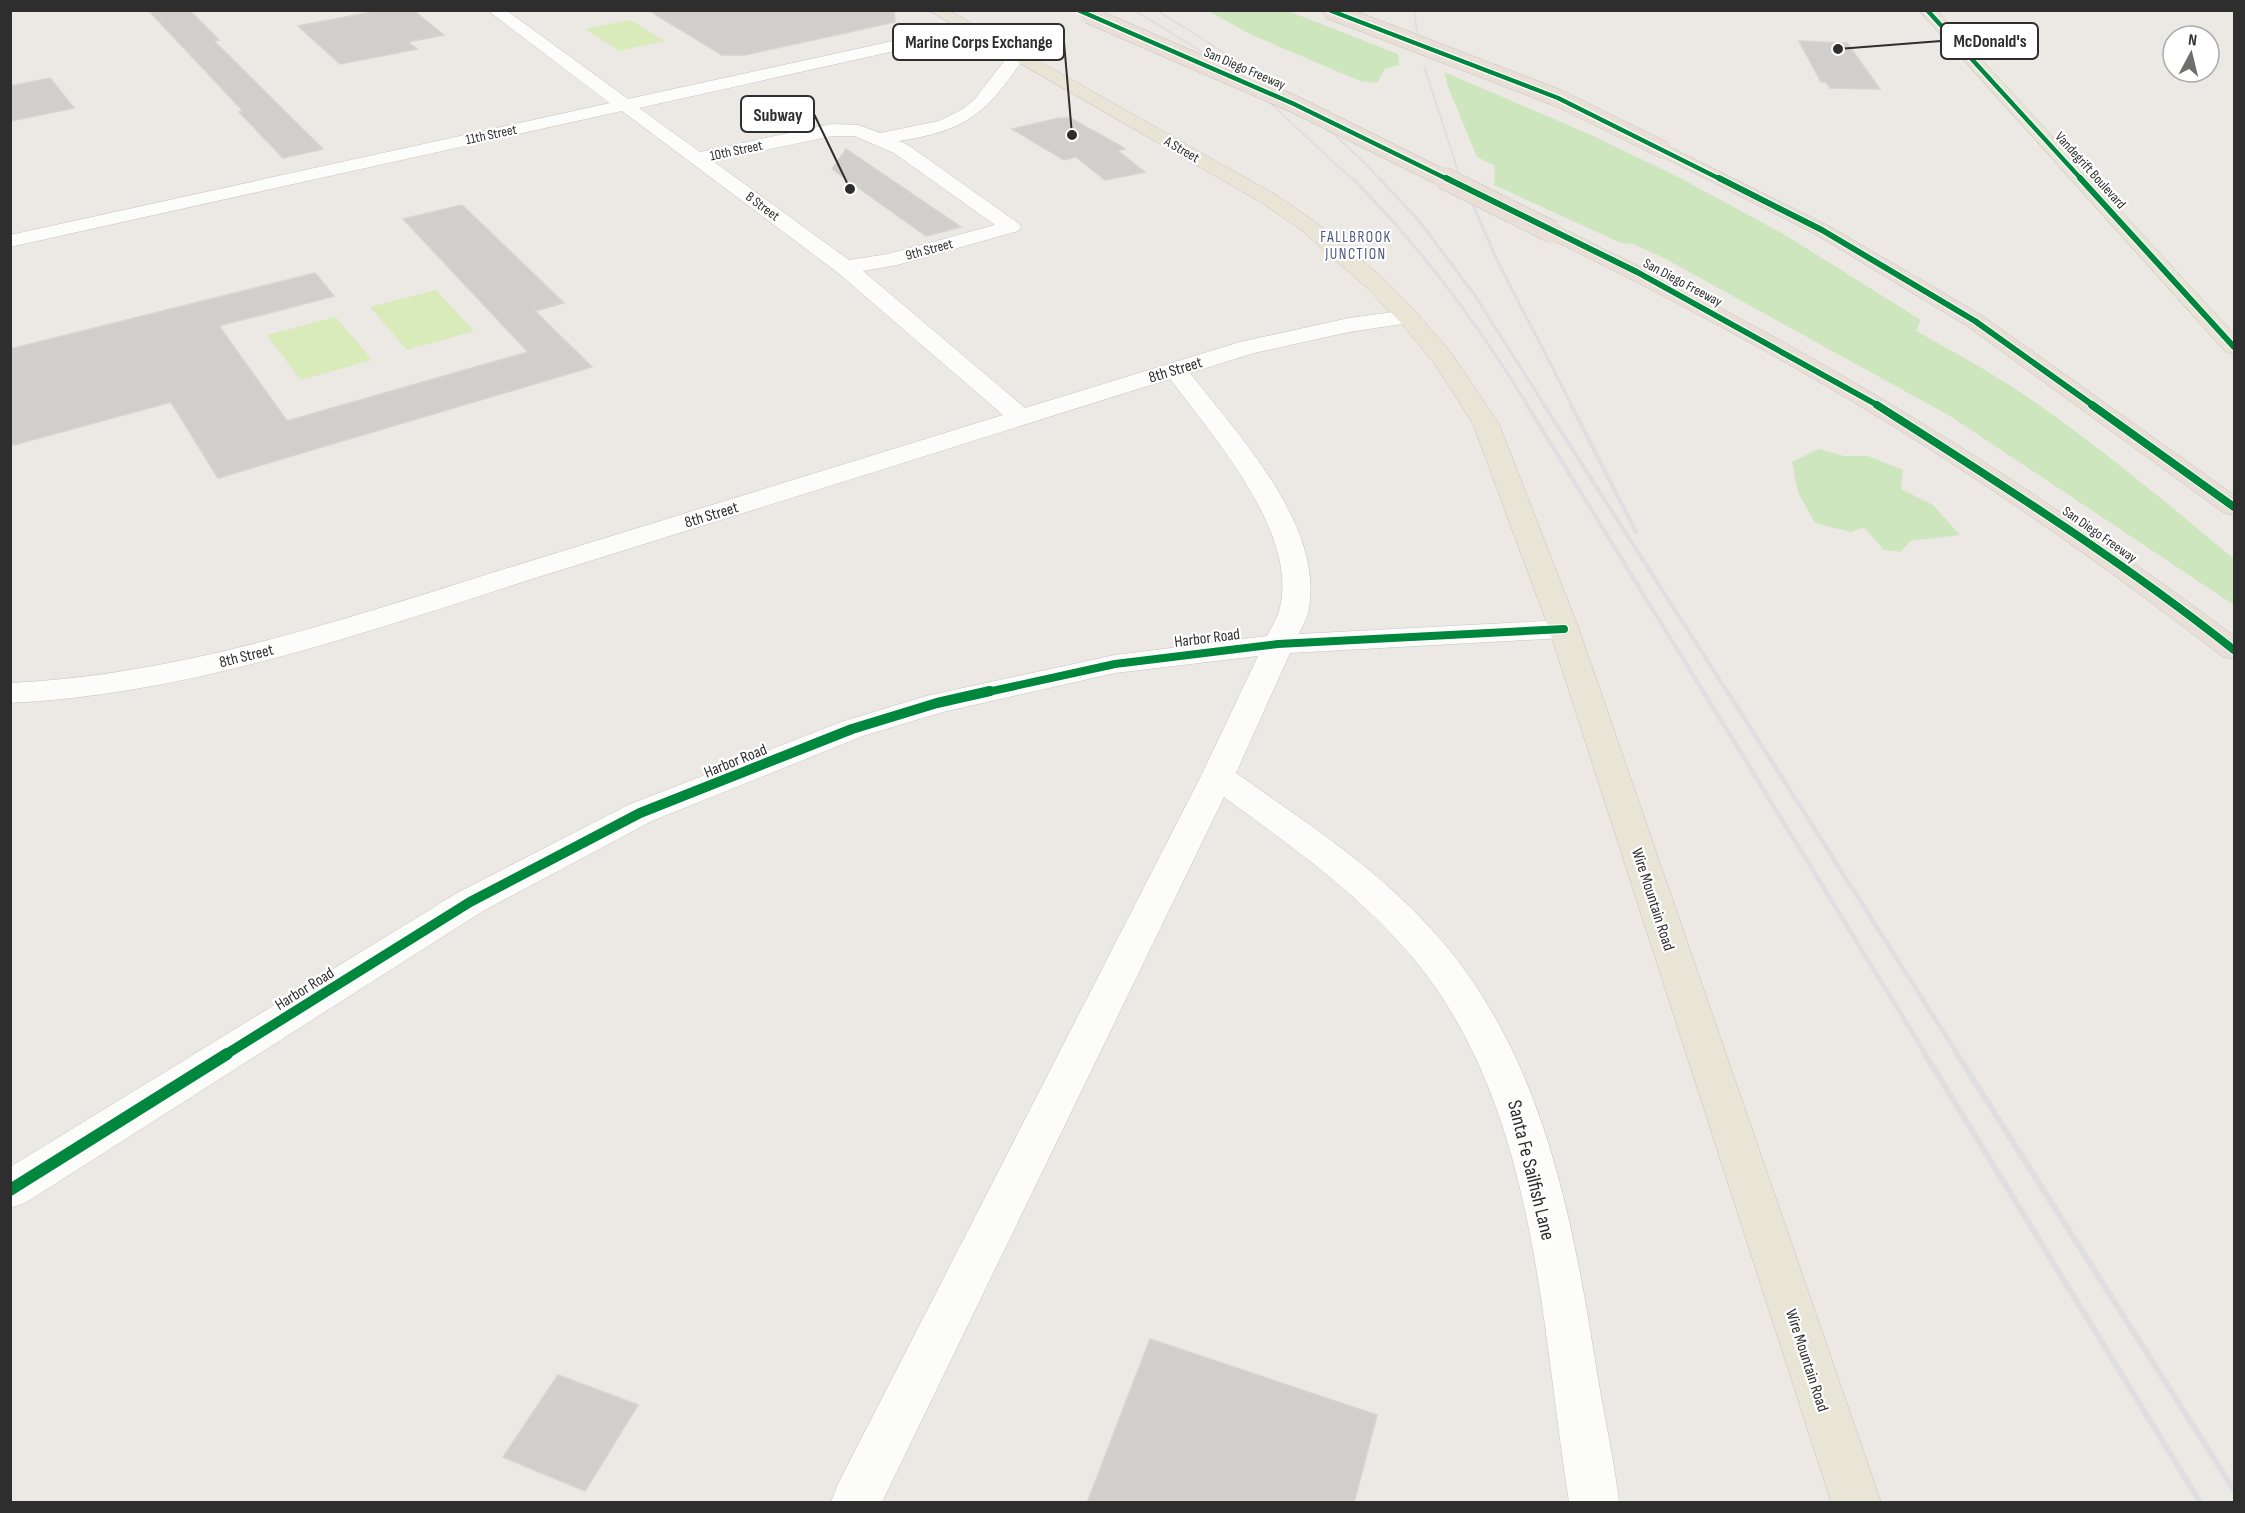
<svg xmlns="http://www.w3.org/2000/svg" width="2245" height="1513" font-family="'Sofia Sans Condensed',sans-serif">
	<rect width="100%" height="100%" fill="#ece8e4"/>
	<path fill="#cee6be" d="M1208,11H1288L1398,54L1399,65L1385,69L1377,83L1360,81L1252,35Z
		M1444,72L1596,137L1684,180L1787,236L1921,320L1916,331C1954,352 1991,372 2026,396C2099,446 2167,503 2234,559V605L1950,416L1664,258L1633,244L1621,243L1494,185L1495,166L1477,157L1448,87Z
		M1819,449L1844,456H1868L1903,470L1901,489L1933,505L1960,535L1910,541L1901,552L1884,550L1864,527L1851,532L1815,523L1798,492L1792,462Z"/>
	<path fill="#d9eabb" d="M630,20L665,41L619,51L585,29Z
		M436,290L474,331L407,350L370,307Z
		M336,317L372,360L301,380L267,335Z"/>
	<path fill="#d1cecb" stroke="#d7d4d0" stroke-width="1.5" d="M148,10H189L219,40L214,41L323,149L283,158L239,112L243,111Z
		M382,10H413L444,35L408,42L417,49L340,64L298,26Z
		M648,10H894L895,22L745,55H722Z
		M1799,41L1847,43L1880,89L1830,88L1826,82H1821Z
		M50,78L74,108L10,121V86Z
		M1059,118H1070L1119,145L1125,149L1118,151L1145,172L1105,180L1076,157L1064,160L1012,129Z
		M846,149L961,227L926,236L832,169Z
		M462,205L564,303L535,311L592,367L218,478L171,402L10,446V349L315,273L334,296L219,326L287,421L528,352L403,219Z
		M1150,1339L1377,1415L1354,1503H1087Z
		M558,1375L638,1405L585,1491L503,1457Z"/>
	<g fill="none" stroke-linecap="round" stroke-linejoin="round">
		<g stroke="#c5c4c5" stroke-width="1">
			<path id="minor" d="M487,10H506L628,99L971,24L979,29L971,34L639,108L700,152L832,124L858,125L880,133L939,121L963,109L974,100L1012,51H1024L1026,55C987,112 970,130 899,141L908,145L1018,223L1021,227L1018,231L897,265L863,271L1025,408L1240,342L1349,318L1408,310L1416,312L1419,317L1416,322L1349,332L1254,353L1190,373C1238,435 1323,524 1309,608C1308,617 1302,626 1299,634L1564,620L1575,623L1579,629L1575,635L1564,638L1290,653L1236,773C1307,823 1383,872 1440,939C1544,1059 1573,1220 1597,1373C1604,1416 1614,1459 1619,1502H1569C1540,1319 1537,1109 1414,959C1361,895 1291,846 1224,797L882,1502H831L838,1484L1201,776L1258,656L1115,673L943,712L863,736L652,821L483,911L25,1203L10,1208V1167L457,893L628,805L841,722L926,696L1115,655L1267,636C1271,628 1277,619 1279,611C1301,535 1212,435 1170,379C962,444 754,510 545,575C371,630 194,694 10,703V683C179,675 339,621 498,571C667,519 835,467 1003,415L837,272L622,111L10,247V235L610,103ZM832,136H855L894,153L995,225L888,254L849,260L713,161Z"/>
		</g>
		<g stroke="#c6c5c4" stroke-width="1">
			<path id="major" d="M928,10H948L1276,195L1314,221L1381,276L1416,312L1452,354L1499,424L1579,629L1881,1502H1831L1549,629L1473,424L1434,363L1400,322L1365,286L1300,229L1262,203Z
				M1919,10H1936L2234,334V354L2226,352Z"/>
		</g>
		<g stroke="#c6c5c4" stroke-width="1">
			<path id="highway" d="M1664,144L1829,226L1983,316L2234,495V515L2224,513L1967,326L1815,234L1657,154L1654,150L1657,146Z
				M1552,226C1569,230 1586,240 1601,248C1636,264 1669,281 1703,299C1890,396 2066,510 2234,636V659L2223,657C2117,575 2009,498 1896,428C1782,357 1664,295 1545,236L1542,232L1545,228Z"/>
		</g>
		<use href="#minor" fill="#fcfcfb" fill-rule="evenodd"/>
		<use href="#major" fill="#e8e4d6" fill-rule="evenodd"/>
		<use href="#highway" fill="#eadfd6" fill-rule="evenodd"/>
		<path stroke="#dfdfe1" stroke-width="2" d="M1134,10L1196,48L1256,90L1353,180
			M1156,10C1238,60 1315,109 1381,180
			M1414,10L1417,32
			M1424,66L1461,180"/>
		<path stroke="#dfdfe1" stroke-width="3" d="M1352,178C1420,246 1478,324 1528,406
			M1379,178L1420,222L1474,294L1545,406
			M1461,178L1497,260L1572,406"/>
		<path stroke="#dfdfe1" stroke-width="4" d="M1527,405L1704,693
			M1544,405L1728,693
			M1571,405L1636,532"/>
		<path stroke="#dfdfe1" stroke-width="4.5" d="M1703,691L1926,1055
			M1727,691L1958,1055"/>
		<path stroke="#dfdfe1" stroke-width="6" d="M1925,1054L2200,1502
			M1957,1054L2234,1490"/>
		<g stroke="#c6c5c4" stroke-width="18" stroke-linecap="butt">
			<path id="highway-bridge-far1" d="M1329,10L1558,98L1664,150
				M1089,15L1294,104L1447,180"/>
		</g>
		<g stroke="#c6c5c4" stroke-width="23" stroke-linecap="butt">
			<path id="highway-bridge" d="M1444,178L1552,232"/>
		</g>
		<use href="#highway-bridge-far1" stroke="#eadfd6" stroke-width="17"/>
		<use href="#highway-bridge" stroke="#eadfd6" stroke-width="22"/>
		<g stroke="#fff" stroke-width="7">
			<path id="cycleway-far4" d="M1078,10L1294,104L1449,180
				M1329,10L1558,98L1722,180
				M1927,10L2082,180"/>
		</g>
		<g stroke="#fff" stroke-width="8">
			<path id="cycleway-far3" d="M1446,178L1637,272L1879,406
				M1719,178L1822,230L1975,321L2094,406
				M2080,178L2234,347"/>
		</g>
		<g stroke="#fff" stroke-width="10">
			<path id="cycleway-far2" d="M1877,405C1999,483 2121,560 2234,650
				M2092,405L2234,507
				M983,693L1115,664L1278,644L1564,629"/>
		</g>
		<g stroke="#fff" stroke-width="14">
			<path id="cycleway-far1" d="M225,1055L470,902L640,813L852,729L937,703L990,691"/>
		</g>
		<g stroke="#fff" stroke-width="16">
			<path id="cycleway" d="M10,1190L227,1054"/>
		</g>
		<use href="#cycleway-far4" stroke="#00873e" stroke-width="4.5"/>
		<use href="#cycleway-far3" stroke="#00873e" stroke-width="6"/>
		<use href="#cycleway-far2" stroke="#00873e" stroke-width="8"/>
		<use href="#cycleway-far1" stroke="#00873e" stroke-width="10"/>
		<use href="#cycleway" stroke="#00873e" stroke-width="12"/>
	</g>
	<g text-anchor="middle" stroke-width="4.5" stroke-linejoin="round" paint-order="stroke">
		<g font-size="14" fill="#2e2e2e" stroke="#fff">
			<text transform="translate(1245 68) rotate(23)" y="5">San Diego Freeway</text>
			<text transform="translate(491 134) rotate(-12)" y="5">11th Street</text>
			<text transform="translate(1182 149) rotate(30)" y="5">A Street</text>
			<text transform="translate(736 150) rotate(-12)" y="5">10th Street</text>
			<text transform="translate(2091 170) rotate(48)" y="5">Vandegrift Boulevard</text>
			<text transform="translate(763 206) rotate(37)" y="5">B Street</text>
			<text transform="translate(929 249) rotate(-15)" y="5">9th Street</text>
			<text transform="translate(1683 282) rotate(28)" y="5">San Diego Freeway</text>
			<text transform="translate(2100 534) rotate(35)" y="5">San Diego Freeway</text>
		</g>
		<g font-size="15" letter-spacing="1.5" fill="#4d5680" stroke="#fff">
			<text x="1356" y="242">FALLBROOK<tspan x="1356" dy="17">JUNCTION</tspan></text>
		</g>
		<g font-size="16" fill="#2e2e2e" stroke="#fff">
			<text transform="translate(1175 369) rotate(-17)" y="6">8th Street</text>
			<text transform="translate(711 514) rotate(-17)" y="6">8th Street</text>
			<text transform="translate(1207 637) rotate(-7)" y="6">Harbor Road</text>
			<text transform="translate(246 655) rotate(-14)" y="6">8th Street</text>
			<text transform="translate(735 760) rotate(-22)" y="6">Harbor Road</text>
			<text transform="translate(1654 899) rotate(72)" y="6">Wire Mountain Road</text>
			<text transform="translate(304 988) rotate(-32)" y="6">Harbor Road</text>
			<text transform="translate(1808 1360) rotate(72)" y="6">Wire Mountain Road</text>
		</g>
		<g font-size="20" fill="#2e2e2e" stroke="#fff">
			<text transform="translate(1532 1170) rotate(76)" y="7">Santa Fe Sailfish Lane</text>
		</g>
	</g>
	<path fill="none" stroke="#2e2e2e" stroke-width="2" d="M1838 49L1941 41M1072 135L1064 42M850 189L814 114"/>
	<g fill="#2e2e2e" stroke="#fff" stroke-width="2">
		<circle cx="1838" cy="49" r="6"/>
		<circle cx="1072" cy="135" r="6"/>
		<circle cx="850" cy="189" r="6"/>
	</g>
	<g fill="#fff" stroke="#2e2e2e" stroke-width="2">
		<rect x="1941" y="23" width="97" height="36" rx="6"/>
		<rect x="893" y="24" width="171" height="36" rx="6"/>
		<rect x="741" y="96" width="73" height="36" rx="6"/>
	</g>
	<g font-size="18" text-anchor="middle" font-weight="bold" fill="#2e2e2e">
		<text x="1990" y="47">McDonald's</text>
		<text x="979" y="48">Marine Corps Exchange</text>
		<text x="778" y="121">Subway</text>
	</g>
	<rect width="2245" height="1513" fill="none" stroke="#2e2e2e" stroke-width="24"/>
	<g transform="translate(2191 54) rotate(7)"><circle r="28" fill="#ffffff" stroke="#ababab" stroke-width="1.5"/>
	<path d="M0-4.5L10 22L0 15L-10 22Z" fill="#706f6e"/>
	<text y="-9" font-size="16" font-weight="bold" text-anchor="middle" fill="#2e2e2e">N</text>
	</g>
</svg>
